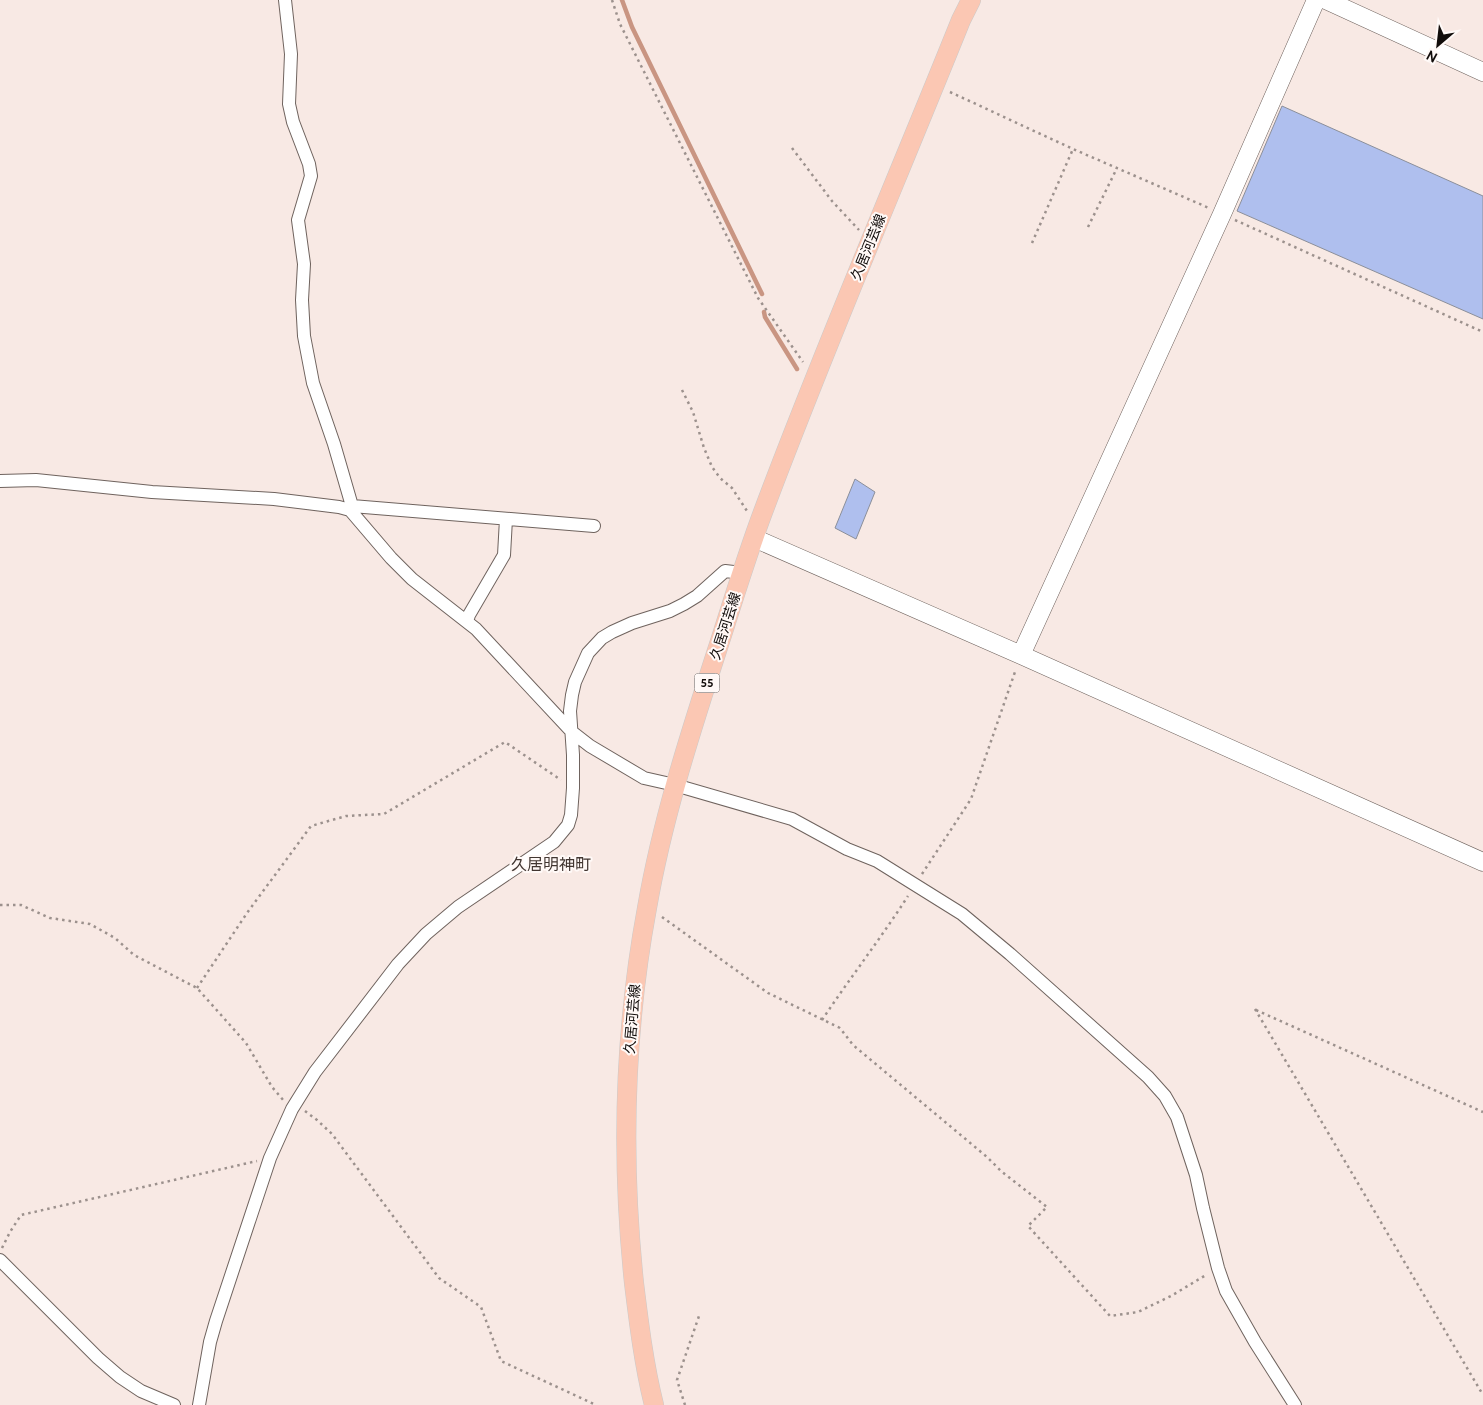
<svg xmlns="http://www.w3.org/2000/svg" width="1483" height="1405" font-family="Cabin,'Noto Sans JP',sans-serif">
	<rect width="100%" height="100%" fill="#f8e9e4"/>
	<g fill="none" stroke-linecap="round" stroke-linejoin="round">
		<path stroke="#c99582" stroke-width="4.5" d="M622,0L632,27L762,294
			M764,312L765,317L797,369"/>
	</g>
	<path fill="#afbfee" stroke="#8b8f9a" d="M1282,106L1483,196V319L1237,211Z
		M855,479L875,492L856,539L835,528Z"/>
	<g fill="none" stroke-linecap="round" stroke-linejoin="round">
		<g stroke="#6f635e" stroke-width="14">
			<path id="street" d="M285,0L291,54L289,104L293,122L309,164L311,176L298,220L304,264L302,300L304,336L313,383L334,444L352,506
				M0,481L36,480L152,492L274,499L339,507L350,510L391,558L412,579L476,629L572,732L590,746L644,778L675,785L792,819L847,849L877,861L962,914L1010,954L1148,1077L1165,1096L1177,1117L1196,1175L1203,1208L1218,1268L1226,1291L1255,1342L1295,1405
				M350,510L352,506L594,526
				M467,621L469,615L504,555L506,519
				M0,1260L98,1358L120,1377L141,1391L174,1405
				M199,1405L210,1342L216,1321L270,1158L292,1109L315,1072L398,964L426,934L458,907L554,842L568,825L571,815L573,788V755L570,711L572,695L575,682L588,653L602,638L612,632L632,623L670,611L684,604L697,596L725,571L742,573"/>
		</g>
		<g stroke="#6f635e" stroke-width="19">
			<path id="secondary" d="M1326,0L1483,72
				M754,538L1021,655L1483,862
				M1021,655L1222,214L1316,0"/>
		</g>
		<g stroke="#cbcac9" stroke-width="20">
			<path id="primary" d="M654,1405C644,1365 639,1324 634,1283C621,1158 624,1032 647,908C663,815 693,725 722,635C735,594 748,552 763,512C825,346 895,184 961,20L971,0"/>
		</g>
		<path stroke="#9c918d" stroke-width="2.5" stroke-dasharray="2.5 4" stroke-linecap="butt" d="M612,0L620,24L758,298L803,362
			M950,92L1073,149L1209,208
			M792,148L832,201L859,230
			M1235,220L1483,332
			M1088,227L1117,168
			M1032,243L1073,149
			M682,390L693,412L704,448L712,467L720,478L732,488L747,511
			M922,874L971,799L1016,669
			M0,905H21L50,918L90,924L115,938L134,955L197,988L246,1043L272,1087L284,1101
			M662,917L768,993L840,1028L853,1045L987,1157L1001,1171L1047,1207L1028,1226L1110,1316L1138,1312L1171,1296L1206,1275
			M197,988L247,913L311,826L346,816L384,814L505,742L561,780
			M1255,1009L1483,1395
			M1256,1010L1483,1112
			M822,1020C850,978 881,938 908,896
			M305,1111L317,1120L332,1134L439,1278L481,1307L501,1361L596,1405
			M2,1248L10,1232L21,1215L257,1161
			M685,1405L677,1380L699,1316"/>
		<use href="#street" stroke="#fff" stroke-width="12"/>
		<use href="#secondary" stroke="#fff" stroke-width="18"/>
		<use href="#primary" stroke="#fbc7b3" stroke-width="19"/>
	</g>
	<g text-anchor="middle" stroke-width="4" stroke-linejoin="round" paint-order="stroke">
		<rect fill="#fff9f7" stroke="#585351" stroke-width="1" x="694.5" y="673.5" width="25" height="19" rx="4"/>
		<g font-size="12" font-weight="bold" fill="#110c0a">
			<text x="707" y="687">55</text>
		</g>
		<g font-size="14" fill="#110c0a" stroke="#fff9f7">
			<text transform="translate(868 247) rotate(-68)" y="5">久居河芸線</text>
			<text transform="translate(725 626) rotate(-72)" y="5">久居河芸線</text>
			<text transform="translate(632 1019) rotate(-85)" y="5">久居河芸線</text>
		</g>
		<g font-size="16" fill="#413631" stroke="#fff9f7">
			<text x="551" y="870">久居明神町</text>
		</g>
	</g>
	<g transform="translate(1438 45) rotate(208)" stroke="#fff9f7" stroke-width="4" paint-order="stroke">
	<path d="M0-4L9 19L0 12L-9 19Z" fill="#110c0a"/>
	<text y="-8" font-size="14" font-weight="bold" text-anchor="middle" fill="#110c0a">N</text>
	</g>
</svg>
